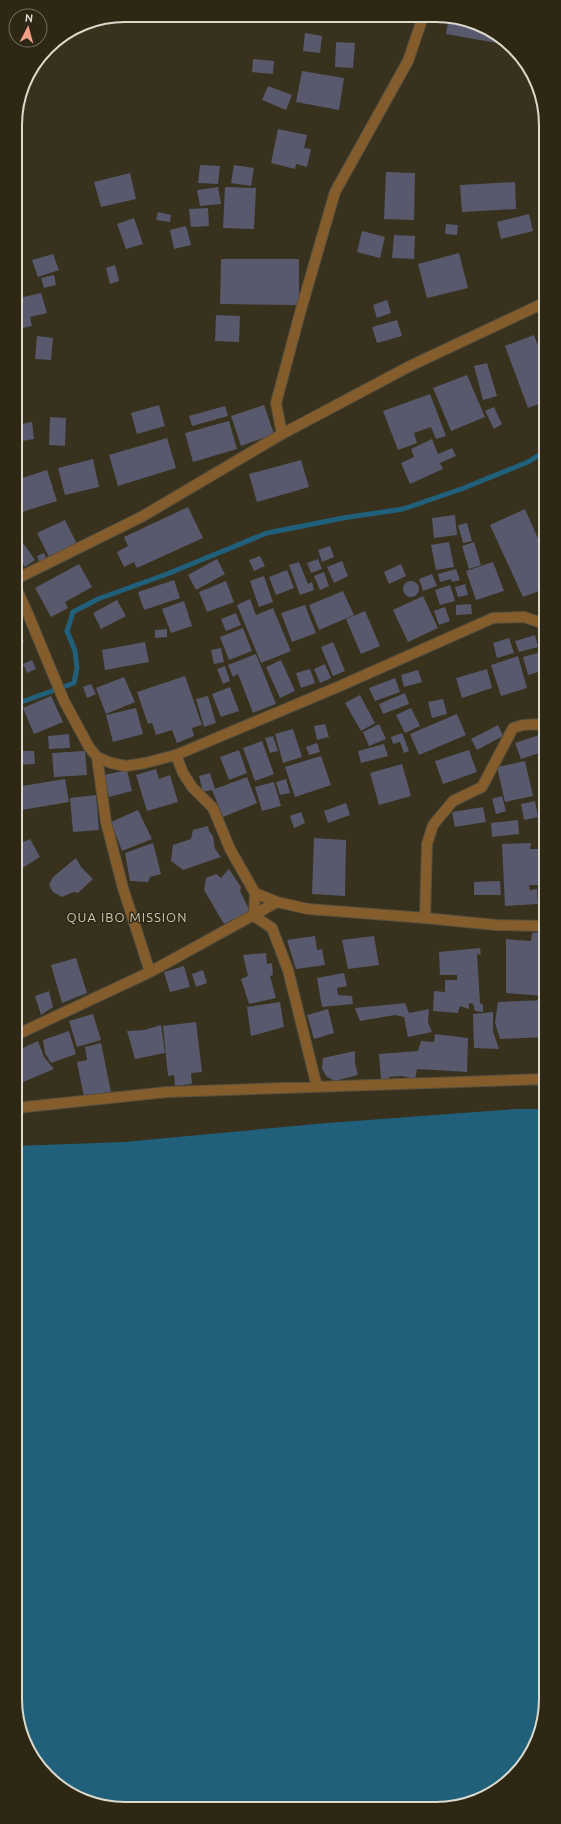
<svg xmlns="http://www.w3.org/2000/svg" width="561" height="1824" font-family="Ubuntu,sans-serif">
	<rect width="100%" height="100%" fill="#37311e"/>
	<path fill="#21607b" d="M516,1109H545L546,1706L538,1741L519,1771L491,1794L457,1807H104L48,1777L17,1720L16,1146L124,1142L327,1123Z"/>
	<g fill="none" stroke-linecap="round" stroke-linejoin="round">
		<path stroke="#21607b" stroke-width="5" d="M16,704L74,683L77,668L75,651L67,631L73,612L98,599L167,574L267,533L343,518L403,509L464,488L528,462L544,452"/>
	</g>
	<path fill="#58596d" d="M449,17H457L508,45L446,34Z
		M305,33L322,36L320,53L303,51Z
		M336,42L355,43L353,68L335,67Z
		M253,59L274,61L273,74L252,72Z
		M302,71L344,78L339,110L296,102Z
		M268,86L292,95L286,110L262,100Z
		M278,129L307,135L304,148L311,149L307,167L296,164L295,169L271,163Z
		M200,165L220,166L218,184L198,183Z
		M234,165L254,168L251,186L231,183Z
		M541,170H544V185H543Z
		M386,172L415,173L414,220L384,219Z
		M130,173L136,199L101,207L94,182Z
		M515,182L516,209L462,212L460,185Z
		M218,187L221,204L200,206L197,190Z
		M225,187L256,188L254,229L223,228Z
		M208,208L209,226L191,227L189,209Z
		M158,212L171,215L170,222L156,220Z
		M529,214L533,231L501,239L497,222Z
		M134,218L143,244L126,249L117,224Z
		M446,224L458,225L457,235L445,234Z
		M186,226L191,245L174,249L170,230Z
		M15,228L21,243L15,245Z
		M362,231L385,237L380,258L357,252Z
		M394,235L415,236L414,259L392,258Z
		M459,253L468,288L427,298L418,264Z
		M53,254L59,270L38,277L32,260Z
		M221,259H299V305L220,304Z
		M115,265L119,281L110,284L106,268Z
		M54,275L56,285L44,288L41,278Z
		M41,293L47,313L30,317L32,326L15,330V299Z
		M387,300L391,313L377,318L373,305Z
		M216,315L240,316L239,342L215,341Z
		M544,319V340L538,321Z
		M397,320L402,336L377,343L372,327Z
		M534,335L544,362V402L528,408L505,346Z
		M37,336L53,338L51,360L35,359Z
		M487,363L497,396L483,400L474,366Z
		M467,375L485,417L451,431L433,388Z
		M430,394L446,436L436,439L431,427L414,433L417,443L398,450L383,411Z
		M159,405L165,426L137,434L131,413Z
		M264,405L274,434L241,446L231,416Z
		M225,406L228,416L192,426L189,416Z
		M494,407L502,424L494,429L485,411Z
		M50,417L66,418L65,446L49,445Z
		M229,421L237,449L193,462L185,433Z
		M32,422L34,439L16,442V425Z
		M167,438L176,468L118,486L109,455Z
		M432,439L438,454L452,448L456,456L440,463L443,469L410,484L401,463L414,457L411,449Z
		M93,459L99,487L65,495L58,468Z
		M301,460L309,487L257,502L249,474Z
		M47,470L57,501L22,512L16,493V480Z
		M188,507L203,538L137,568L134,562L124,567L117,552L128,546L124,537Z
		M525,509L544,552V589L523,597L490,525Z
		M455,515L457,535L434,538L432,518Z
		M65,520L77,544L49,557L37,533Z
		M467,523L472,541L463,543L458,525Z
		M17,534L35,560L25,567L16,553V535Z
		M449,542L454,567L436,570L431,545Z
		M474,542L481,565L469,569L462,546Z
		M330,546L334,557L322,562L318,550Z
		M44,553L47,560L40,564L37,556Z
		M260,556L265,566L254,571L249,560Z
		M217,559L225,574L196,590L188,575Z
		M318,559L322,569L311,573L307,563Z
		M342,561L348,576L334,583L327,567Z
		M299,562L308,584L312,582L314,590L300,595L289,565Z
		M493,562L504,591L476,600L466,571Z
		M79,564L92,587L65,602L68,608L51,617L35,588Z
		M401,564L406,576L389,584L384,572Z
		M456,569L460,580L452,582L451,579L440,582L438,574Z
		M287,570L294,588L276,595L269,577Z
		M324,572L329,586L320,590L314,576Z
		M432,574L437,586L423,591L419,579Z
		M264,576L273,602L259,607L250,581Z
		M174,580L180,598L144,610L138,592Z
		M226,581L234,602L207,612L199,592Z
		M403 589a8 8 0 1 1 16 0a8 8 0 1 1-16 0Z
		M465,584L468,595L458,597L455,587Z
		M450,585L455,601L440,605L435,590Z
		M343,591L354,615L319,630L309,605Z
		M423,596L438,628L408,642L393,610Z
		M250,599L256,615L273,608L291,651L261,663L237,605Z
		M117,600L126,616L101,629L93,613Z
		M184,601L192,626L171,633L162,609Z
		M471,604L472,614L456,615V605Z
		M305,605L316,633L292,642L281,613Z
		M445,607L450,621L439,625L434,611Z
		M365,611L380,646L361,654L346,619Z
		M236,613L241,625L226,631L221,619Z
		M16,624H18L24,641L16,643Z
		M243,628L252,651L229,660L220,637Z
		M167,629V637L155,638V630Z
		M535,635L538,647L519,652L515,641Z
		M509,638L514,653L497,658L493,643Z
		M145,642L149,662L105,670L102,650Z
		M333,642L345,671L333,676L321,647Z
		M221,648L224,662L214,664L211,650Z
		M545,651V670L528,675L523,657Z
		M256,654L276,704L253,713L238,674L233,677L228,665Z
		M518,656L527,688L501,696L491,665Z
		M32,660L36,669L27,673L23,664Z
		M281,660L295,691L280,698L266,667Z
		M325,664L331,678L320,683L314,669Z
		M225,666L230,681L223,684L217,669Z
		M310,669L315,683L301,688L296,673Z
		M487,669L492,688L462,698L456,678Z
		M418,670L422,682L404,687L401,675Z
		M185,676L202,725L192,728L194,736L177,743L172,730L156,735L152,723L148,724L137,692Z
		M124,677L135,702L106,714L96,688Z
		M395,678L400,692L375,701L369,688Z
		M91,684L96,694L87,698L83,687Z
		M230,687L239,711L221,717L212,694Z
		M405,693L409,704L383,714L379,704Z
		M360,695L375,723L361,731L345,703Z
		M51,696L63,722L34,734L23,708Z
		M208,696L216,723L204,727L196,699Z
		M443,699L447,714L432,718L428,702Z
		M136,708L143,734L113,742L106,715Z
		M411,708L420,726L405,733L396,715Z
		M457,714L466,735L419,755L410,734Z
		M325,724L329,737L317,740L314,726Z
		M379,724L386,739L369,746L363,732Z
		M498,725L503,736L477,750L471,739Z
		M293,729L302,757L283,763L275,734Z
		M402,733L409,751L404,753L400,742L393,744L391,737Z
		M545,733V751L521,759L515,743Z
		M69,734L70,748L49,749L48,736Z
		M273,736L278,751L270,753L265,738Z
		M262,741L274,774L255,781L243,748Z
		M317,743L320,752L309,755L306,747Z
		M384,744L388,756L361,763L358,751Z
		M239,750L247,773L229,780L220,757Z
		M469,750L477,772L443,784L435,761Z
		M16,751H34L35,764L16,765Z
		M85,751L87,775L54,777L52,753Z
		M321,756L331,785L295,797L285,767Z
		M525,761L533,796L505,802L497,767Z
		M402,764L411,796L379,805L370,773Z
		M156,769L159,779L170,775L178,802L147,811L136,775Z
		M127,770L132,791L109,797L104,775Z
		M210,773L215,789L203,792L199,776Z
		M247,777L257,803L223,817L212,790Z
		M65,779L69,802L16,811V787Z
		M286,779L290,793L280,795L276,782Z
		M274,782L281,806L262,811L255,787Z
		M96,795L99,830L73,832L70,798Z
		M502,796L506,811L496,814L492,799Z
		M535,801L538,817L524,820L521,804Z
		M346,803L350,815L328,823L324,811Z
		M483,807L486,822L455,827L452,812Z
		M138,810L152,839L122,851L111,822Z
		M301,812L305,823L294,828L290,816Z
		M518,820L519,834L492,837L491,823Z
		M208,826L209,831L213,836L215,849L221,857L183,870L171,861L173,845L191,839L193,830Z
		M314,838L346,840L345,896L312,894Z
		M30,839L40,857L16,872V845Z
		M153,843L161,874L150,877L148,882L130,881L125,853Z
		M531,843L530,849H545V885H529L530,890L537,889L538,904L505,906L502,844Z
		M76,858L81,867L93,879L78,893L74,892L62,897L53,892L49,885L53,877Z
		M229,869L241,887L240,891L250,911L224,924L204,890L206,878L216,874L221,878Z
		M500,881L501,895H474V882Z
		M545,932V996L506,993V939L531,941L532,933Z
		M315,936L317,950L322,949L325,965L296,969L287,940Z
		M374,936L379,965L348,969L342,940Z
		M480,948L481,955L477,954L480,1003L483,1005V1012L475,1011L473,1004L469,1003V1009L460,1006L458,1013L433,1011L434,991L445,992V980H457V975H440L439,952Z
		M266,953L267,964L272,963L273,975L270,976L276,998L249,1004L241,979L248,976L243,955Z
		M76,958L87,993L62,1003L51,965Z
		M184,966L190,987L170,992L164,972Z
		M203,970L207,983L196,987L192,974Z
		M344,973L347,986L337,988L338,995L352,996L353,1004L322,1007L317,978Z
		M49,991L53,1007L41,1015L35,996Z
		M545,1000V1037L500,1039L495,1023L498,1002Z
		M280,1002L284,1027L251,1036L247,1007Z
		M405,1003L409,1013L429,1009L428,1022L432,1032L408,1037L404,1017L395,1015L360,1021L355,1008Z
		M328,1009L334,1033L314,1039L307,1015Z
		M493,1012V1031L499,1049L474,1048L473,1014Z
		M93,1014L101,1040L77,1047L69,1021Z
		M196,1022L202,1072L191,1073L192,1084L175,1086L174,1075L168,1076L163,1026Z
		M161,1025L165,1053L135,1059L127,1031L144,1030Z
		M69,1031L76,1054L51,1063L45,1053L43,1040Z
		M435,1034L468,1038L467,1072L417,1069L415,1079L402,1076L389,1077V1080H381L379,1054L418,1051L421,1041L434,1042Z
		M38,1041L44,1057L54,1069L16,1085V1051Z
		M101,1043L111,1092L84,1097L77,1062L87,1060L85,1047Z
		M355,1051V1063L358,1075L335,1081L327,1077L322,1069L323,1058Z"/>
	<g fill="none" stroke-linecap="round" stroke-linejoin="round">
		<g stroke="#554f3e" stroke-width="12">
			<path id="minor" d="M282,434L276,403L300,313L335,192L408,61L423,17
				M16,579L143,516L282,434L410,366L544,303
				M16,588L28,614L64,701L89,747L97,757L111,763L126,766L145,763L176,755L340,686L493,618L524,617L545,624
				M176,755L183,773L192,787L213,808L230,849L255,893L254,916L272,928L288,970L317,1087
				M97,757L106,822L123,888L150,972
				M255,893L277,902L308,909L425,918L496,925L545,926
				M425,918L427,844L433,825L453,801L482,787L513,728L523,725L545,724
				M16,1035L150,972L277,902
				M16,1108L167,1092L545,1079"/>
		</g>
		<use href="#minor" stroke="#855c2b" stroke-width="10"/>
	</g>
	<g text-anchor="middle" stroke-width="3" stroke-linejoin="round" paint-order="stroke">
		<g font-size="13" letter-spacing="1" fill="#cec7af" stroke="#2d2714">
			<text x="127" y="922">QUA IBO MISSION</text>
		</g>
	</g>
	<path d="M0 0H561V1824H0ZM125 22H436A103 103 0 0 1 539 125V1699A103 103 0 0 1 436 1802H125A103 103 0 0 1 22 1699V125A103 103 0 0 1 125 22Z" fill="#2d2714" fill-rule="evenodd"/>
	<path fill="none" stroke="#dcd9cd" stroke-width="2" d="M125 22H436A103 103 0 0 1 539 125V1699A103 103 0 0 1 436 1802H125A103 103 0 0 1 22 1699V125A103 103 0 0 1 125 22Z"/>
	<g transform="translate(28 28) rotate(6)"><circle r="19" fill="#2d2714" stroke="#736e5e"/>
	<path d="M0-3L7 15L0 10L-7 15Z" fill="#f39f85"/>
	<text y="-6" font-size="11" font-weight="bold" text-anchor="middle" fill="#dcd9cd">N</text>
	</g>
</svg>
